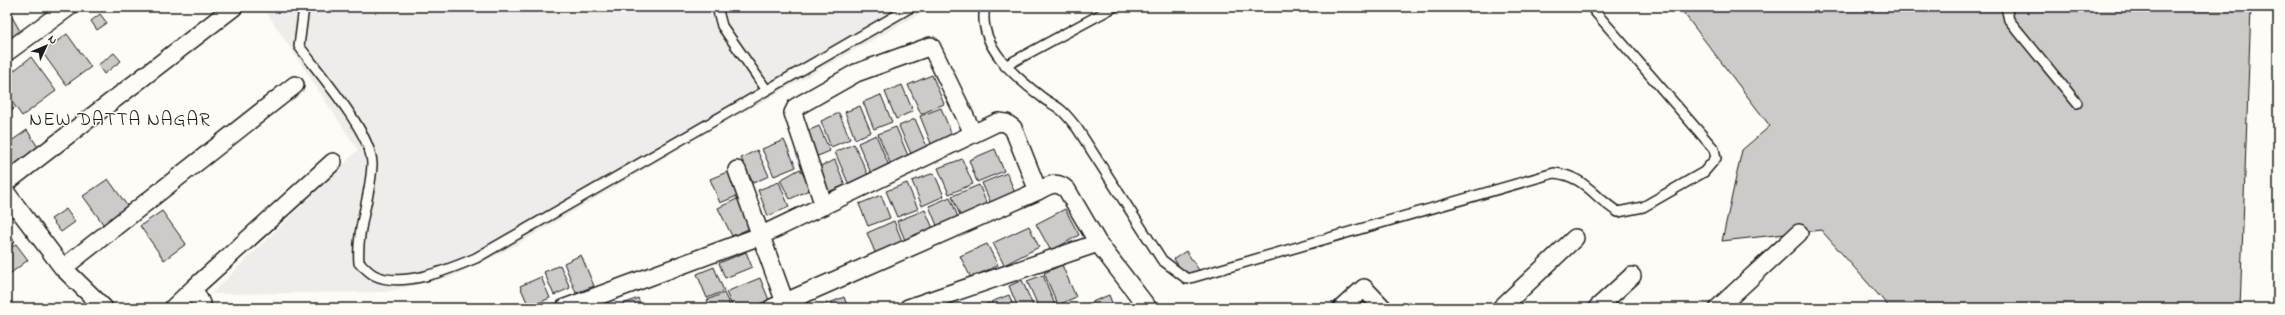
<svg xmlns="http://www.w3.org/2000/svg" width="2285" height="315" font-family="'Indie Flower',sans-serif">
	<rect width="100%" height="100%" fill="#fdfcf7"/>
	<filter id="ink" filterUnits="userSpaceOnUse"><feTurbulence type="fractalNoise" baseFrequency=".025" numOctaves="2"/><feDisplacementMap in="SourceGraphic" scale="8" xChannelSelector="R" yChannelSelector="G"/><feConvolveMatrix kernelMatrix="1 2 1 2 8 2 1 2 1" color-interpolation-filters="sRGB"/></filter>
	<g filter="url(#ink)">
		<path fill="#eeede9" d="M263,7H932L699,137L515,246L451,277L385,292L211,294L358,150Z"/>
		<path fill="#cccbc8" stroke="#1c1c1c" d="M7,7H10L13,12L7,16Z
			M1679,7H2251L2240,308H1890L1821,230L1722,241L1742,150L1770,126Z
			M100,14L107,23L97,30L91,21Z
			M12,17L24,38L15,43L7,30V19Z
			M67,34L91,67L66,85L42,52Z
			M114,53L121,61L104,74L98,65Z
			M31,57L56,91L22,116L7,95V76Z
			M932,75L944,104L921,114L908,85Z
			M902,85L913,111L896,119L885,92Z
			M881,95L892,122L874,129L863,102Z
			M7,100L14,109L7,114Z
			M860,106L871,132L855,139L845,112Z
			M941,108L953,138L932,146L920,116Z
			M839,113L850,139L831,147L821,121Z
			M915,119L928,149L912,156L899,126Z
			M819,126L830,151L813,158L803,133Z
			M896,127L909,158L891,165L878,134Z
			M27,130L41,152L7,176V144Z
			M876,135L889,166L871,173L858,143Z
			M784,140L796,167L774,176L762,149Z
			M854,144L869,177L849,185L835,152Z
			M995,149L1004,171L977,182L969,160Z
			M757,150L769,176L753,183L741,158Z
			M962,159L973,184L949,194L938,168Z
			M835,160L845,185L826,193L815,168Z
			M800,169L811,189L790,199L780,180Z
			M732,170L742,194L720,203L710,179Z
			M934,173L944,196L922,206L912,181Z
			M1007,173L1017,198L993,208L982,183Z
			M108,179L131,211L106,228L83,196Z
			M779,182L789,207L768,216L758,190Z
			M907,183L918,209L897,217L886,191Z
			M979,185L989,209L962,220L952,196Z
			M881,195L890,218L868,226L859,204Z
			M950,197L959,220L938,228L929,206Z
			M739,198L753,227L732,236L718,208Z
			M66,209L75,222L61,232L51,219Z
			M1065,209L1079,235L1051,251L1036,224Z
			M925,210L935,233L907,245L897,221Z
			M162,211L186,244L164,260L140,226Z
			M894,221L904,246L877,257L867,233Z
			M1029,226L1039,247L1004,265L993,243Z
			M9,234L15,242L7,248V235Z
			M16,244L28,260L7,276V251Z
			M987,244L998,265L971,278L960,256Z
			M1186,251L1199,270L1187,278L1174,259Z
			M746,252L752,267L725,278L719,263Z
			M581,255L594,286L576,293L564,263Z
			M560,265L570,288L554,295L544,272Z
			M1062,265L1076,297L1058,305L1044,273Z
			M714,267L724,291L707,298L697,274Z
			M1043,275L1055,305L1048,308H1039L1027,281Z
			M541,277L550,298L529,307L520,286Z
			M760,278L769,300L749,308H733L726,292Z
			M1022,280L1034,308H1018L1009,286Z
			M724,293L731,308H710L707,300Z
			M1009,295L1014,308H994L991,302Z
			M1109,295L1114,308H1095L1092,302Z
			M844,297L848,308H817Z
			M638,298L642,308H614Z
			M989,303L991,308H977Z
			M1090,303L1092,308H1077Z"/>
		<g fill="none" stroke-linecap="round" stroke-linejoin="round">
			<g stroke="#1c1c1c" stroke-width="12">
				<path id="service" d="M304,7L299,46C318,72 372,133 372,164C371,197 356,229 359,263C364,266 368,272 374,275C402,289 450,269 476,258L911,7
					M717,7L722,26L766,89
					M985,7C977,45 1015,77 1043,98C1048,102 1055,105 1061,110C1067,115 1072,122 1077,128L1162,260L1187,279L1554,173C1585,176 1593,197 1618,212L1643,207L1704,172L1716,158L1714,149L1591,7
					M2006,7L2009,20L2077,103
					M1005,66L1114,7"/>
			</g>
			<g stroke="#1c1c1c" stroke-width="20">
				<path id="minor" d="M7,52L69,7
					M737,170L787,308
					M7,182L234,7
					M7,194L63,268L104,308
					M824,206L793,113L796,107L856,73L931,46L973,133
					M63,268L295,85
					M194,288L333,162
					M173,308L194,288L203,308
					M565,308L760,236L998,122L1006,123L1013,128L1038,191C1049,185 1057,180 1067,190L1098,243L1148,308
					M772,308L1038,191
					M908,308L1098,243
					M1342,308L1364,288L1383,308
					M1501,308L1575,238
					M1597,308L1632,276
					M1718,308L1799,233"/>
			</g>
			<use href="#service" stroke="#fdfcf7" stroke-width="9"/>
			<use href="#minor" stroke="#fdfcf7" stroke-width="17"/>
		</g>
	</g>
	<g text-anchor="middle" stroke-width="3.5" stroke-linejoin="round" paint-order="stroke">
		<g font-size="19" letter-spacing="1" fill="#1c1c1c" stroke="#fdfcf7">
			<text x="120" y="125">NEW DATTA NAGAR</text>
		</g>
	</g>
	<rect width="2285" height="315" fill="none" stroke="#fdfcf7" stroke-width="24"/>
	<rect x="12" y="12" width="2261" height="291" fill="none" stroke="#1c1c1c" stroke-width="1.5" filter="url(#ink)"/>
	<g transform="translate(46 46) rotate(46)" stroke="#fdfcf7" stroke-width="3" paint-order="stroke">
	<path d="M0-3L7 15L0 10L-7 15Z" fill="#1c1c1c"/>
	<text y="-6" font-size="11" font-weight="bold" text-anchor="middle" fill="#1c1c1c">N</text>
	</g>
</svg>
